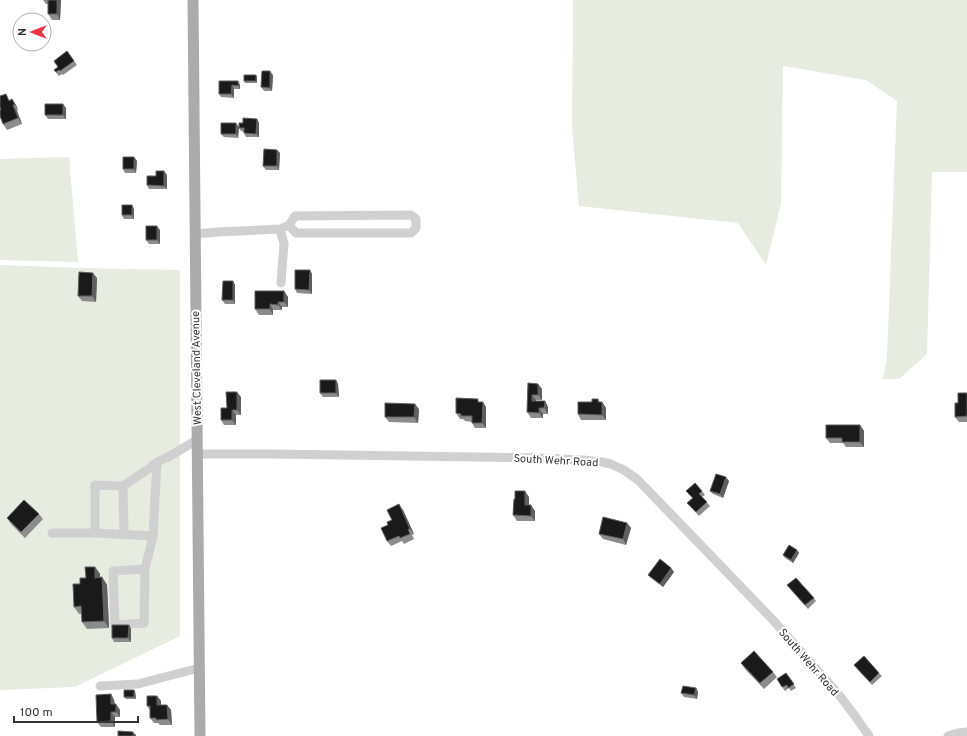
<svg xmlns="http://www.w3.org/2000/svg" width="967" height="736" font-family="Overpass,sans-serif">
	<rect width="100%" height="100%" fill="#fff"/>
	<path fill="#e6ecdf" d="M573,0H967V172H932L927,354L899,379H883L887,357L897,101L866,80L783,66L781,204L766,265L738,223L579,206L572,127Z
		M69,157L78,262L0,260V159Z
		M0,265L79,268L180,270V636L75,687L0,690Z"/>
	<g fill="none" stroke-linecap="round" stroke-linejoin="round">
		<path stroke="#d0d0d0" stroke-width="9" d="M280,229L289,225L295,216L411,215L416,219V228L411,233H296L289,225
			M195,234L218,232L280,229L284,244L281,283
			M197,454H274L540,458L583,460L602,462L611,464L624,470L638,480L772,619L840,696L855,716L869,736
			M123,486L124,534
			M52,533H95V485L123,486L150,468L157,462L168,457L197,440
			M95,533L153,536L157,462
			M145,569L113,571L115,625L144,623L145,569L153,536
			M100,686L138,684L199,668
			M948,736L958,733L967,732"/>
		<path stroke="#ababab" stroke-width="11" d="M193,0L200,736"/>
	</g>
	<path fill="#8c8c8c" d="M43,0H61L60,20H52L48,14V4H46Z
		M67,51L77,65L63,75L62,74L59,76L54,70L58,67Z
		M273,75L272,91H264L261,87Z
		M257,77V83H245L244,81Z
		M238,81L240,85V89H234V98L221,97L219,94Z
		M12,99L16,105L18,110L17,111L22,124L7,130L3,124L1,110L10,100Z
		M66,108V119H48L45,115Z
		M257,119L259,123V137H246L244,133V132L241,131L239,128L238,138L224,137L221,134L239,127L243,123Z
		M277,150L280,153L279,170H266L263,166Z
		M134,157L137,161L136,173H125L123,169Z
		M164,171L167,175V189H149L147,185L156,176Z
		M132,205L134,209V219H124L122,215Z
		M160,230V244H149L146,240Z
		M310,270L312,274V294L297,293L295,289Z
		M97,278L96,302L82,301L78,296Z
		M233,281L235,285V304H225L222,300Z
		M284,291L288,297V307H282V310H273V315H259L255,309Z
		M336,380L338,384L339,397H323L320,393Z
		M528,383L538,384L542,389V400H536V401H545L548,407V414H543V418H531L527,412Z
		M967,393V422H959L955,417L958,403Z
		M241,397V415H236V425H224L221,420L227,408Z
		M598,399L600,402H602L606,408V420H581L578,414L592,402Z
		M480,402L486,407V428H475L472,423V422L465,421L463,419H460L456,413Z
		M419,409L418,423L389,422L385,417Z
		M860,425L864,431V447H846L843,443H830L826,438Z
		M729,481L723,498L713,494L710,491Z
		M686,491H702L705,495L702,497L710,506L699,516L687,503L692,498Z
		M529,497V505L535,511V521H517L513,515Z
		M403,510L414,534L412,535L414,539L404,544L402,541L391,546L387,541L392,520Z
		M39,514L43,519L25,538L11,524L7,518Z
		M627,523L631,528L626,545L603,539L599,534Z
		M797,550L799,553L793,563L785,558L783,555Z
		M95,567L100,574V577H102L107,585L109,628L87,629L82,622V614H79L74,607L80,584L86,578Z
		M671,568L674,572L663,587L651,578L648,575Z
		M787,585L814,598L816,601L808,609Z
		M129,625L131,629V642H114L112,638Z
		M741,663L773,672L777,677L764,689L745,669Z
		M854,665L879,673L882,676L872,685L857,669Z
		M786,673L796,688L791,691L789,688L785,691L777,679Z
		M696,688L698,692L697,699L684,697L681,693Z
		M134,690L135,691L136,699H126L124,697Z
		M111,694L114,700L115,704L120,710V717H115V727H101L97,722Z
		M157,696L161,701V705H167L171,710L172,725H160L158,723H154L150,718V710L147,706Z"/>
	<path fill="#5f5f5f" d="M57,0H61L60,20L57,14Z
		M270,71L273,75L272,91L270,88Z
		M256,75L257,77V83L256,81Z
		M238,81L240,85V89L238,86Z
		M232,85L234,89V98L231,94Z
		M12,99L16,105L18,110L15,105Z
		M63,104L66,108V119L63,115Z
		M13,105L17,111L22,124L18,118Z
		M257,119L259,123V137L256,134Z
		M236,123L239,127L238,138L236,134Z
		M277,150L280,153L279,170L277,166Z
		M134,157L137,161L136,173L134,169Z
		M164,171L167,175V189L164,186Z
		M132,205L134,209V219L132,215Z
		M157,226L160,230V244L157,240Z
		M310,270L312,274V294L309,290Z
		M93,273L97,278L96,302L92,296Z
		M233,281L235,285V304L233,300Z
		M284,291L288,297V307L284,302Z
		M278,302L282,307V310L278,305Z
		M270,304L273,310V315L270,309Z
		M336,380L338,384L339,397L336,393Z
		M538,384L542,389V400L538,395Z
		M237,392L241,397V415L237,410Z
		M532,395L536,400V406L532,401Z
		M545,401L548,407V414L544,408Z
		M483,402L486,407V428L482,423Z
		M602,402L606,408V420L602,415Z
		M415,404L419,409L418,423L414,417Z
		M539,408L543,414V418L539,413Z
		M232,410L236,415V425L232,420Z
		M860,425L864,431V447L860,442Z
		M726,477L729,481L723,498L720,494Z
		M525,491L529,497V510L525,505Z
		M399,504L403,510L414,534L410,529Z
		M531,505L535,511V521L531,516Z
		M627,523L631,528L626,545L623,539Z
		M797,550L799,553L793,563L791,560Z
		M95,567L100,574V585L95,578Z
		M671,568L674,572L663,587L660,584Z
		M102,577L107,585L109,628L104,621Z
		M129,625L131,629V642L128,638Z
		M696,688L698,692L697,699L694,695Z
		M134,690L135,691L136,699L134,697Z
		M111,694L114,700L115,710L111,704Z
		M157,696L161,701V710L157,705Z
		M116,704L120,710V717L116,712Z
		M167,705L171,710L172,725L168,719Z
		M111,712L115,717V727L111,721Z
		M133,732L136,735V736H133Z"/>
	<path fill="#1a1a1a" stroke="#5f5f5f" d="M48,0H57V14H48Z
		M67,51L74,61L60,71L59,70L56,72L54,70L58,67L54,61Z
		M262,71H270V88L261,87Z
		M244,75H256V81H244Z
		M219,81H238V86L232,85L231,94H219Z
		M6,94L9,101L12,99L15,105H13L18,118L3,124L0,116V110H1L0,107V96Z
		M45,104H63V115H45Z
		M243,118L257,119L256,134L244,133V128H239V123H243Z
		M221,123H236V134H221Z
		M264,149L277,150V166H263Z
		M123,157H134V169H123Z
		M156,171H164V186L147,185V176H156Z
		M122,205H132V215H122Z
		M146,226H157V240H146Z
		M295,270H310L309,290L295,289Z
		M79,272L93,273L92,296H78Z
		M223,281H233V300H222Z
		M255,291H284V302H278V305L270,304V309H255Z
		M320,380H336V393H320Z
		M528,383L538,384V395H532V401H545L544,408H539V413L527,412Z
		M226,392H237V410H232V420H221V408H227Z
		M958,393H967V416L955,417V403H958Z
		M456,398L478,399V402H483L482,423H472V416H461V414L456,413Z
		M592,399H598V402H602V415L578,414V402H592Z
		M385,403L415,404L414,417H385Z
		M826,425H860V442H842V438H826Z
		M716,474L726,477L720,494L710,491Z
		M695,483L702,491L699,494L707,502L696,512L687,503L693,498L686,491Z
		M515,491H525V505H531V516L513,515L514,499H515Z
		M24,500L39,514L21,532L7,518Z
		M399,504L410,529H408L410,534L400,538L399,536L387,541L381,528L388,525L387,522L392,520L387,510Z
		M603,517L627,523L623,539L599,534Z
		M789,545L797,550L791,560L783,555Z
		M660,559L671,568L660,584L648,575Z
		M85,567H95V578L102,577L104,621L82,622L81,606L74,607L73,584H80V578H86Z
		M796,578L814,598L805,605L787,585Z
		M112,625H129L128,638H112Z
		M754,651L773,672L760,683L741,663Z
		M864,656L879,673L870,682L854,665Z
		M786,673L794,684L788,688L787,685L782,687L777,679Z
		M683,686L696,688L694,695L681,693Z
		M124,690H134V697H124Z
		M111,694V704H116V712H111V721L97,722L96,695Z
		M147,696H157V705H167L168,719L156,720V718H150V706H147Z
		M118,731L133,732V736H118Z"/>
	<g text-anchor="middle" stroke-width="4" stroke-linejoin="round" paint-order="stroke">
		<g font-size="11" fill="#333" stroke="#fff">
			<text transform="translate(196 368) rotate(-91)" y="4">West Cleveland Avenue</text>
			<text transform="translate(556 460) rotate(3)" y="4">South Wehr Road</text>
			<text transform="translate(809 662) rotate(49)" y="4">South Wehr Road</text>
		</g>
	</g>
	<g transform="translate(32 32) rotate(270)"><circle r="19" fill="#ffffff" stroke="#adadad"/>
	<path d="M0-3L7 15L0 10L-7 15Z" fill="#e63946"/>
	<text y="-6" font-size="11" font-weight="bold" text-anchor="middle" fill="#333333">N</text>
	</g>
	<path d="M14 716v6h124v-6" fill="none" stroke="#333333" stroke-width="2"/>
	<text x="20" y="716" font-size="12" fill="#333333" stroke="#ffffff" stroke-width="3" paint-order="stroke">100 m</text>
</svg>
